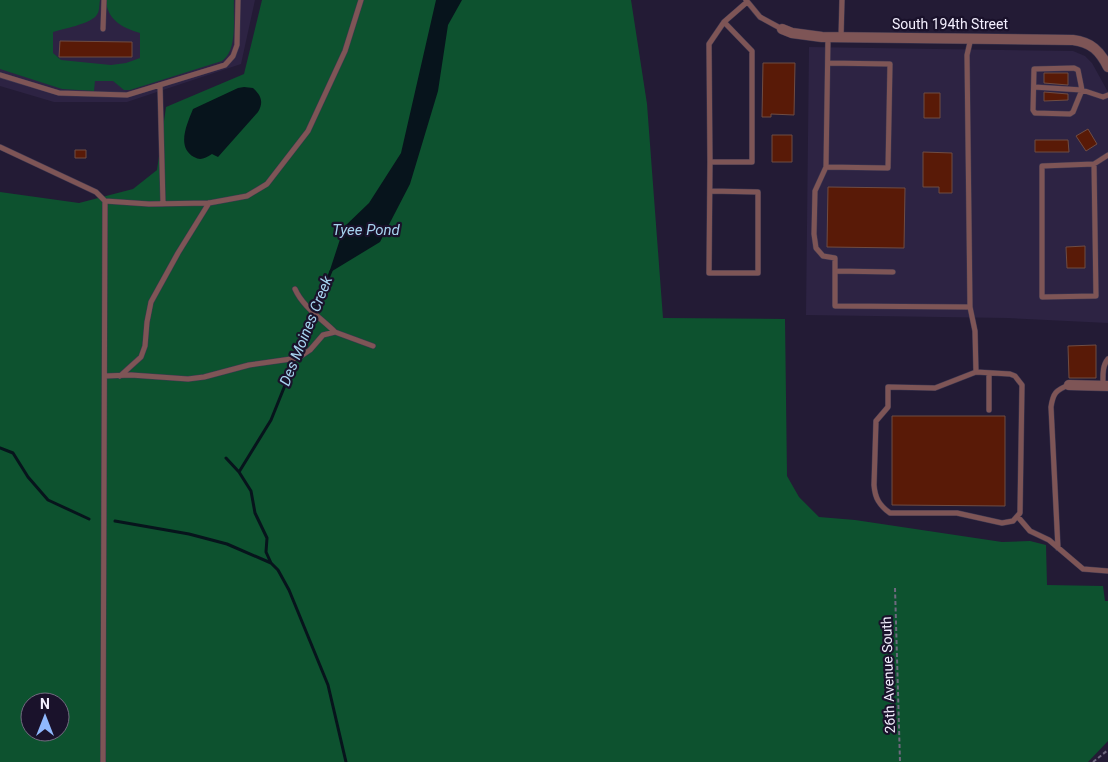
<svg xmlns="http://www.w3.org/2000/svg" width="1108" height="762" font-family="Roboto,sans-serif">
	<rect width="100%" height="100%" fill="#231b35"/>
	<path fill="#2d2343" d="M0,0H255L241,64L127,102H54L0,86Z
		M809,47L1073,51L1085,56L1092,63L1108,92V323L1007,318L806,315Z"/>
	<path fill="#0d522f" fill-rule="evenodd" d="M0,0H100C99,5 100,12 96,16C89,24 63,29 53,32V53L61,60L111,65L126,63L140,58V33C123,28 107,20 106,0H234C233,19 238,50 222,61L130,90H124L113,81H95L94,91L62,89L0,69Z
		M262,0H631L647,104L663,318L785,319L787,476L799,497L819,517L855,520L1002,542L1030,541L1046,545L1047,585L1103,586L1105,601H1108V741L1088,762H0V192L79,203L133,189L157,170L166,107L244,74ZM30,702H60V732H30Z"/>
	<path fill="#07141c" d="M436,0H462L448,25L438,91L410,184L380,242L329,273L344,227L369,203L401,153Z
		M244,87L253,88C261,95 264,102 258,112L218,157L212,154C205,158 201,161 194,157C176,147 187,124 193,109L238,88Z"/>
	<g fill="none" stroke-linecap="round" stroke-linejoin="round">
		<path stroke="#07141c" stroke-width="3" d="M0,448L13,453L28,477L48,500L89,519
			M226,458L239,472L251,491L255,513L267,538L266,552L271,563L278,570L289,590L328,685L346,762
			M239,472L271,420L331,271
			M115,521L189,534L227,544L271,563"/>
	</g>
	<path fill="#591a07" stroke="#6f4c43" d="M60,41L132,42V57H59Z
		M763,63H795L794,115L771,114V117H762Z
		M1044,73H1068V85L1044,83Z
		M1044,92L1068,94V100L1044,101Z
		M924,93H940V118H924Z
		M1088,129L1097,144L1086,151L1076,136Z
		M772,135H792V162H772Z
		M1035,140H1068L1069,152H1035Z
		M75,150H86V158H75Z
		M923,152L952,153V193H939V187H923Z
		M828,187L905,188L904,248L827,247Z
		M1085,246V268H1067L1066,247Z
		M1096,345V378H1069L1068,346Z
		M892,416H1005V506L892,505Z"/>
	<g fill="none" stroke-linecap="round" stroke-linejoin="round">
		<g stroke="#403951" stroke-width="6">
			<path id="service" d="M746,0L760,17L782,29
				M724,22L752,51V162H710L709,44L724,22L747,2
				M103,29L104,0
				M828,37L826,167L815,191L814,234L816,248L823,256L835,258V306L970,307L967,55L971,38
				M841,37L842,0
				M1074,68L1078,70L1082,90L1073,112L1070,114L1035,113L1033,110L1034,69Z
				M0,75L59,93L127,95L225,65L233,56L237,45L238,0
				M160,85L163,204
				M1034,87L1082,90L1103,97L1108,95
				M0,147L96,192L105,201L149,204L209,203L247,196L267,184L308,131L345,51L361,0
				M1094,164L1096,296L1042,297V166L1094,164L1108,155
				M826,167L888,168L890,64L828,63
				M710,191L758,192V273H709L710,162
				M835,271L893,272
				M295,289C303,307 321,318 335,332
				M970,307L975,331L976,372L1010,374L1015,376L1022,385L1020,513L1013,521L1002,523L957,513H890C879,505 875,498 874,485L876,421L888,407V387L935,388L976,372
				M989,373V410
				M105,376L131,375L188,379L204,377L249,365L298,358L310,350L323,335L335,332L373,346
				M120,376L141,357L145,346L147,322L151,302L178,253L209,203
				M1103,385C1103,376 1102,366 1108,359
				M1018,517L1030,531L1049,540L1083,569L1108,571
				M1058,548L1051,407C1053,393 1056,390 1069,385
				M103,762L105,201"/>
		</g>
		<g stroke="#403951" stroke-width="11">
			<path id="minor" d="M782,29L792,33L822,37L1073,40C1091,42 1100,51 1108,67
				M1069,385L1108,386"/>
		</g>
		<path stroke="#6f697f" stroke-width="2" stroke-dasharray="4 2.5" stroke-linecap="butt" d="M895,588L900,762
			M1093,762L1108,750"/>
		<use href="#service" stroke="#7e5556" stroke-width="5"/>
		<use href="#minor" stroke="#7e5556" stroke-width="10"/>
	</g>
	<g text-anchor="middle" stroke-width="4.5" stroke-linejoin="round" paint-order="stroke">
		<g font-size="14" fill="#f3effe" stroke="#1a122b">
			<text x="950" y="29">South 194th Street</text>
			<text transform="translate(888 675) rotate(-92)" y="5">26th Avenue South</text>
		</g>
		<g font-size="15" font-style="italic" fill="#a6d3ef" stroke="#1a122b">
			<text x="366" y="235">Tyee Pond</text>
			<text transform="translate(306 331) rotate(-68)" y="5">Des Moines Creek</text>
		</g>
	</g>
	<g transform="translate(45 717)"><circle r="24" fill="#1a122b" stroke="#716a7f"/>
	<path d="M0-4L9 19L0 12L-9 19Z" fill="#8fb8fd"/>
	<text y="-8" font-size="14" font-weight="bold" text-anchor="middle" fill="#f3effe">N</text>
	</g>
</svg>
